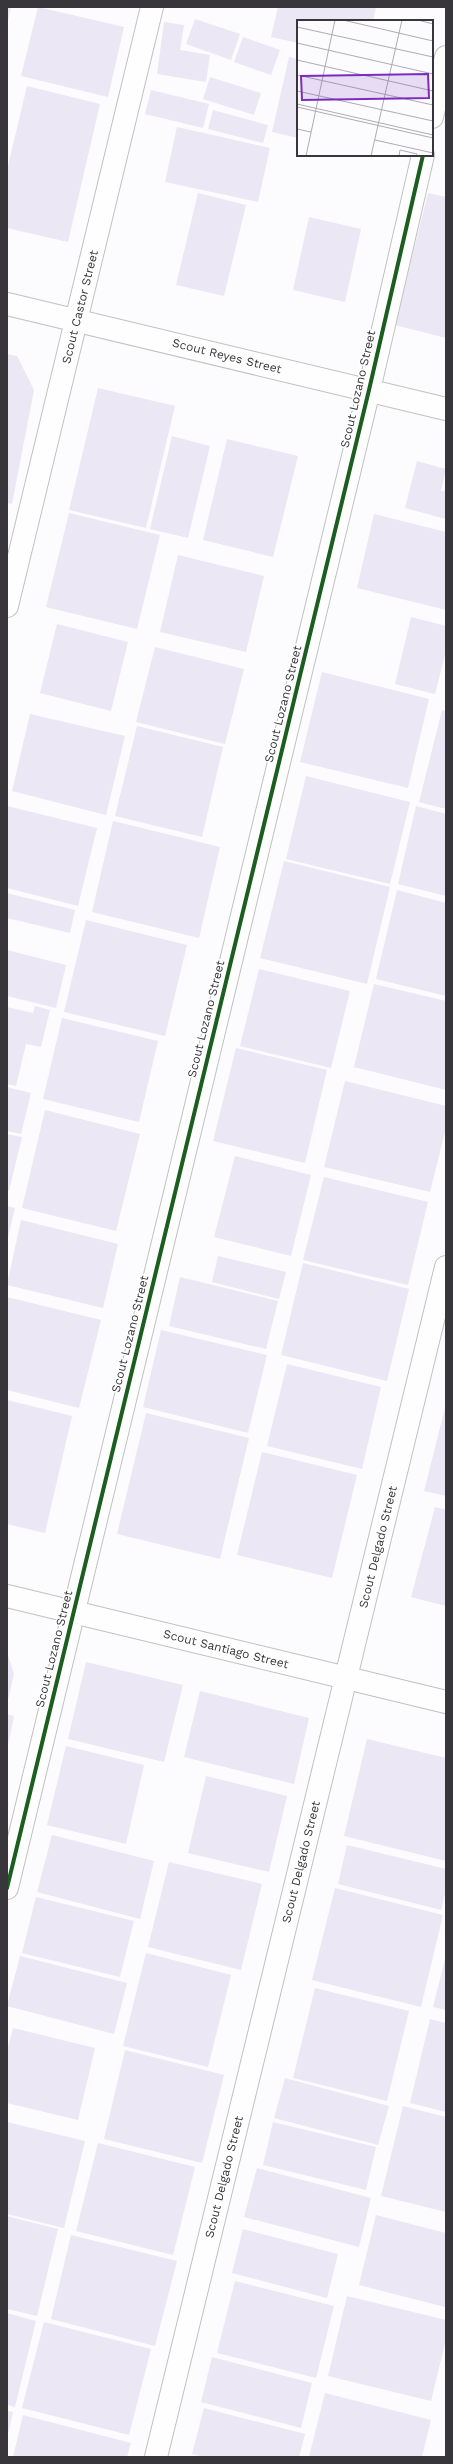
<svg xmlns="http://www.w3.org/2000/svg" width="453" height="2464" font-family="'Work Sans',sans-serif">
	<rect width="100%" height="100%" fill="#fcfbfe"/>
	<path fill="#ece7f4" d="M7,7H11L8,21H7Z
		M38,7L124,27L108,97L21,76Z
		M278,7H376L373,21H298V43L271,37Z
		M195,19L240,34L231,60L186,44Z
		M164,22L184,25L180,50L210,55L206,82L157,74Z
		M243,37L280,50L271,75L234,62Z
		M289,57L298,59V138L272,132Z
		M210,77L261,93L254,115L203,99Z
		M27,86L100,104L68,242L7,228V170Z
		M151,90L209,104L203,128L145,114Z
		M213,110L268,125L263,143L208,129Z
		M177,127L270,148L258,202L165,182Z
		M198,193L246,205L224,296L176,285Z
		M428,193L446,197V338L395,325Z
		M309,217L361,229L345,302L293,290Z
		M7,354L17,356L34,390L12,504L7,503Z
		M98,388L175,406L146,528L69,510Z
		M172,436L210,446L188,538L150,529Z
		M227,439L298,456L273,557L203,540Z
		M417,461L446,469L441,491H446V519L405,508Z
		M69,513L160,535L137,629L46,607Z
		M374,514L446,532V610L357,588Z
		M178,555L264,576L246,652L160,632Z
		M411,617L446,626V651L435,694L395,684Z
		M57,624L128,642L111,711L40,693Z
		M155,647L244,669L225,744L136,722Z
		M322,672L429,699L408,788L300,762Z
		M442,710L446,711V809L419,802Z
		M30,714L125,736L106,815L12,791Z
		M137,726L223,747L202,837L115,816Z
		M306,776L410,802L390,884L286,859Z
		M7,806L97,828L78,906L7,888Z
		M416,806L446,814V896L398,884Z
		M113,821L220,847L199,938L92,912Z
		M284,861L390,887L367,984L260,958Z
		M397,890L446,903V996L376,979Z
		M7,893L75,910L70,933L7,918Z
		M86,920L187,945L165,1036L64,1012Z
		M7,950L66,965L56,1008L7,996Z
		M259,969L350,991L331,1068L240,1046Z
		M374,984L446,1001V1090L354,1067Z
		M35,1006L50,1010L41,1047L26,1044L16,1086L7,1084V1007L33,1013Z
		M62,1018L158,1041L139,1122L43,1099Z
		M236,1048L327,1070L305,1163L213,1141Z
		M345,1081L446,1106V1128L430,1192L324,1167Z
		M7,1087L31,1093L21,1134L7,1131Z
		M45,1110L140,1134L116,1231L22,1208Z
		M7,1134L22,1137L9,1191L7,1190Z
		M235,1156L311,1175L291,1256L214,1237Z
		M324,1177L428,1202L408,1285L303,1260Z
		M7,1206L15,1208L8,1237L7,1236Z
		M21,1220L118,1244L103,1308L7,1285Z
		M218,1256L286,1272L279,1299L212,1282Z
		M303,1263L409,1289L387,1381L281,1355Z
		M180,1277L278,1301L266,1349L169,1326Z
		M7,1297L101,1320L79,1408L7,1390Z
		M161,1330L267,1355L248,1433L143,1407Z
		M287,1364L381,1387L362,1469L267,1446Z
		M7,1400L72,1416L45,1533L7,1524Z
		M446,1404V1496L424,1491Z
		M146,1413L249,1438L220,1559L117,1534Z
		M262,1452L357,1475L332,1578L237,1555Z
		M435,1507L446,1510V1606L411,1597Z
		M7,1652L14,1674L8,1700H7Z
		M86,1662L183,1685L164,1762L68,1739Z
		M200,1691L309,1718L294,1784L184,1757Z
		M7,1714L14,1716L8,1745H7Z
		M367,1739L446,1758V1861L344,1836Z
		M66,1746L144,1765L126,1844L47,1825Z
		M206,1776L287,1796L269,1872L188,1853Z
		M52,1835L154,1861L140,1919L37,1892Z
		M347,1845L446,1869V1890L441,1910L338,1884Z
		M169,1862L262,1884L241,1970L148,1947Z
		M335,1888L443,1915L421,2007L312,1980Z
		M36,1897L134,1921L120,1977L22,1953Z
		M146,1953L231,1975L208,2067L123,2046Z
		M20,1956L127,1983L114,2034L7,2006Z
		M445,1959H446V2010L433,2007Z
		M315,1988L409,2011L387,2101L293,2078Z
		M430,2019L446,2023V2112L410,2103Z
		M13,2028L95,2048L78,2120L7,2103V2051Z
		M125,2050L224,2075L202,2163L104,2139Z
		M285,2078L389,2106L378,2145L274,2118Z
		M403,2106L446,2117V2212L381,2196Z
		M7,2122L85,2141L64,2228L7,2214Z
		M273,2122L376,2147L366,2190L263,2165Z
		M98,2143L195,2167L173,2255L76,2231Z
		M257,2168L371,2198L359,2247L244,2217Z
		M376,2215L446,2233L445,2307L359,2285Z
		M7,2216L58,2229L37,2316L7,2309Z
		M243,2229L338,2254L327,2298L232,2273Z
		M71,2235L177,2261L155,2346L51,2319Z
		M235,2281L334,2306L316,2378L217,2353Z
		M347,2296L446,2320V2339L431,2401L328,2376Z
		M7,2313L36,2321L15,2407L7,2405Z
		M44,2322L151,2349L129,2435L22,2408Z
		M212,2357L312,2383L301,2428L201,2402Z
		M325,2393L431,2420L422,2457H309Z
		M204,2408L305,2434L299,2457H203L192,2454Z
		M7,2411L13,2412L8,2434H7Z
		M23,2415L131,2443L127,2457H13Z"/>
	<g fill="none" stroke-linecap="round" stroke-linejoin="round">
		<g stroke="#c1c0c3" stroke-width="24">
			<path id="street" d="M432,117L446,57
				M7,606L152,7
				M7,1596L446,1702
				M7,1888L369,390L423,155
				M156,2457L446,1267"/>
		</g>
		<g stroke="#c1c0c3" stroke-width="24">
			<path id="secondary" d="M7,304L446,409"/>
		</g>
		<use href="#street" stroke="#fffeff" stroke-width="22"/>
		<use href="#secondary" stroke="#fffeff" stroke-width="22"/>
		<g stroke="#fff" stroke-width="6">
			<path id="cycleway" d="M7,1888L369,390L423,155"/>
		</g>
		<use href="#cycleway" stroke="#1b5e20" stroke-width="4"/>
	</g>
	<g text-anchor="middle" stroke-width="3" stroke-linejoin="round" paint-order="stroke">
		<g font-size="12" fill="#38363a" stroke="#fff">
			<text transform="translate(80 307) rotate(-76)" y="4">Scout Castor Street</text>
			<text transform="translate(227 356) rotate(14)" y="4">Scout Reyes Street</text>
			<text transform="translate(358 389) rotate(-77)" y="4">Scout Lozano Street</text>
			<text transform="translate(283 704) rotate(-76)" y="4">Scout Lozano Street</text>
			<text transform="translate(206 1019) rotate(-76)" y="4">Scout Lozano Street</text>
			<text transform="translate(130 1334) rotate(-76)" y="4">Scout Lozano Street</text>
			<text transform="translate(378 1547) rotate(-76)" y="4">Scout Delgado Street</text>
			<text transform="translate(54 1649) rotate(-76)" y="4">Scout Lozano Street</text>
			<text transform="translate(226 1649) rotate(14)" y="4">Scout Santiago Street</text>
			<text transform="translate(301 1862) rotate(-76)" y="4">Scout Delgado Street</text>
			<text transform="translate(224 2177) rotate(-76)" y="4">Scout Delgado Street</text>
		</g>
	</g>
	<g transform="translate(297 20)">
		<rect width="136" height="136" fill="#fcfbfe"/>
		<path fill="none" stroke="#aeacb0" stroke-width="1" d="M46,0L136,21M121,0L136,4M0,7L136,37M0,23L136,54M0,40L136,71M0,55L136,85M0,71L136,101M0,84L136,115M0,87L136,118M0,109L14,112M78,120L136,133M9,136L38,0M74,136L105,0M102,136L103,130L120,134V136"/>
		<path fill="#7b2cbf" fill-opacity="0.15" stroke="#7b2cbf" stroke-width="2" d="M131,54L132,78L5,80L4,56Z"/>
		<rect width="136" height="136" fill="none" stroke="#38363a" stroke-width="2"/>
	</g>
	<rect width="453" height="2464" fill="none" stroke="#38363a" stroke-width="16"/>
</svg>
